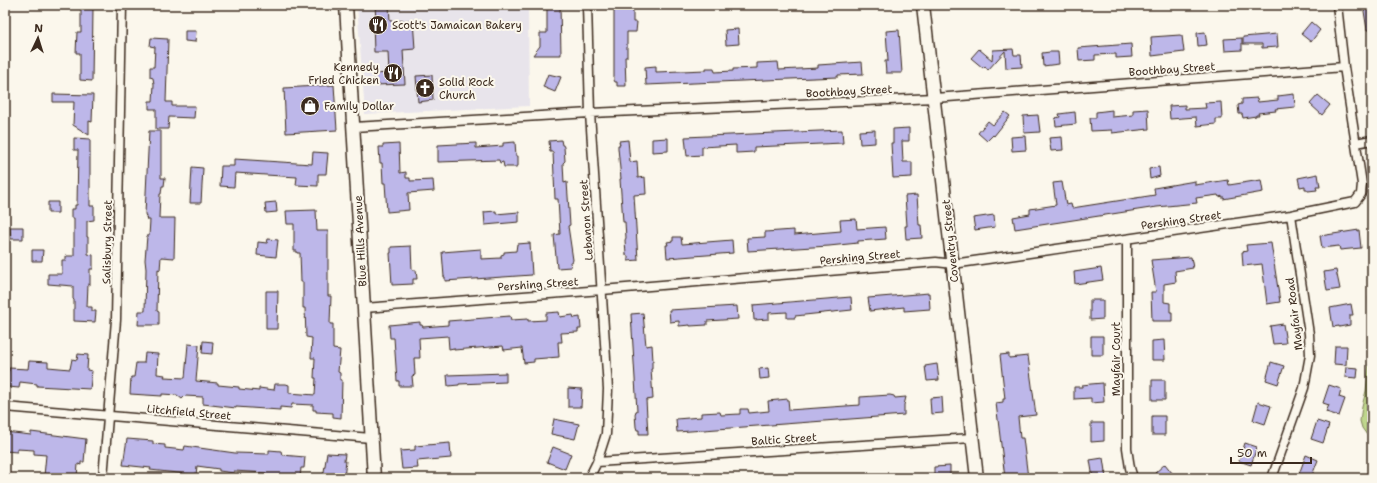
<svg xmlns="http://www.w3.org/2000/svg" width="1377" height="483" font-family="'Shantell Sans',sans-serif">
	<rect width="100%" height="100%" fill="#fbf7ec"/>
	<filter id="ink" filterUnits="userSpaceOnUse"><feTurbulence type="fractalNoise" baseFrequency=".025" numOctaves="2"/><feDisplacementMap in="SourceGraphic" scale="8" xChannelSelector="R" yChannelSelector="G"/><feConvolveMatrix kernelMatrix="1 2 1 2 8 2 1 2 1" color-interpolation-filters="sRGB"/></filter>
	<g filter="url(#ink)">
		<path fill="#e8e4eb" d="M357,5H528L529,106L365,114Z"/>
		<path fill="#bfd68d" stroke="#7d8056" d="M1372,286V438L1367,435L1362,428L1360,421L1362,406L1366,391L1370,353L1371,337L1369,298Z"/>
		<path fill="#bdb7e9" stroke="#3b2a1e" d="M375,5H389L390,21L413,20L415,49L403,50L405,84L374,85V74L389,73L388,52H374L373,21H376Z
			M547,5H560L561,55H533L540,46V33H547Z
			M1363,5H1372V30H1367Z
			M81,8H93L92,81L80,80V53H76L77,32H81Z
			M614,8H633V22H637L636,32H627V57H625L626,86H617V82H615L614,80Z
			M1311,22L1320,30L1311,42L1301,34Z
			M738,29L739,44L726,45L725,30Z
			M899,30L902,73H886L885,61H888L886,31Z
			M185,31H196L195,42L185,41Z
			M1205,32L1207,45L1198,46L1197,33Z
			M1277,34L1278,47L1262,48V44H1243V37Z
			M1180,35L1182,36L1184,52L1152,56L1151,37Z
			M151,38L168,39L166,102H172V106H195L194,118L169,117L168,129H156V109H149V101H153L154,84L153,78L150,77V67H154L155,47L150,46Z
			M1242,38V50L1225,51L1224,39Z
			M1131,44L1132,57L1116,58V54L1095,55V60L1079,61L1078,48Z
			M979,49L992,60L993,50L1013,49L1014,55H1021L1022,67L1006,68L1005,51L988,70L985,66L983,68L971,58Z
			M1050,52H1058L1059,64L1043,66L1042,53Z
			M778,62L779,70L818,68V65L862,62L863,74L838,75V77L646,85L645,67L656,66V72L706,70V68H714L715,72L733,71V69L757,68V63Z
			M548,74L561,77L555,92L543,87Z
			M432,75L433,100L418,102L416,76Z
			M334,85L337,130L286,133L284,88Z
			M53,94L93,95L92,122L89,121V135L73,125L74,102H53Z
			M1294,94L1295,107L1275,109L1276,111L1258,113L1259,115H1256V116L1243,118L1242,114H1239L1238,105L1242,104V99L1257,98L1258,102L1278,100V96Z
			M1318,95L1330,105L1322,115L1310,104Z
			M1221,102L1222,119H1216V124L1197,126L1196,117L1170,119L1169,106L1185,105V109L1206,108L1205,103Z
			M1148,109L1149,129L1112,133V130L1091,131L1090,118H1096V112L1112,110V117L1133,115V110Z
			M1005,112L1010,116L994,136L993,135L987,141L978,133L988,121L993,125Z
			M1075,112L1076,124L1056,126L1055,118L1060,117L1059,114Z
			M1038,115L1040,132L1024,133L1023,116Z
			M909,128V141H902L903,162H912V177L893,178L891,143H893V129Z
			M842,130L843,143L754,147V152L736,153V145L702,147V155L687,156L685,137Z
			M875,130V143L860,144L859,131Z
			M149,131H161V178H165L164,186H162L161,194H160L159,218H175L174,258L161,257L160,270L158,269L157,311L159,312V325H138L139,311H145L146,269L145,260L147,236H149L150,220H147L145,214Z
			M1025,136L1026,150L1012,151L1011,137Z
			M1062,137L1063,150L1051,151L1049,138Z
			M74,138L90,139V206H94V220L87,221V237H88V254L93,255V269H90V285L88,284L87,307H92V311H96L95,322L74,321V300L73,299V286L48,284V274H62V260H66V256H74V218H71V209H75V205H77L78,150H74Z
			M668,138V151L652,152V139Z
			M561,140L562,145H563L564,147L565,161L563,163L564,183L567,182L570,225L568,226L573,260L572,262H570L571,267L557,268L554,235L560,234L558,199H555L553,152H550L549,141Z
			M628,140L630,162L637,161L638,178L645,177L646,194L634,195L638,260L628,261V256L626,255L625,240L626,238L625,222H623L620,179H621L618,148V145H620L619,141Z
			M515,142L516,156H518V166L516,167H504L503,162L500,163L499,160L438,162V145L476,143V148L503,146V143Z
			M399,144L400,173L406,172V178H410V181L433,180L434,191L408,193L409,210L387,212L385,183H383L382,163H380L379,147H383V145Z
			M313,152L328,153L326,174H318V186L296,185L297,177L235,173L234,187L220,186L221,166H234V159L312,164Z
			M192,167L203,168L201,203H190Z
			M1159,167L1160,176L1150,179L1149,169Z
			M1318,174L1320,187H1316L1317,190L1308,191L1307,189H1305V186L1300,187L1298,178Z
			M1228,180L1229,185L1261,180L1263,192L1223,199V196L1219,197L1218,195L1196,198L1197,203L1157,207L1015,229L1013,217L1030,214V209L1056,205L1053,183L1062,182L1066,205L1071,204L1072,208L1155,195L1154,188L1195,181V185Z
			M917,195L919,225H921L922,238L906,239L905,226H907L905,196Z
			M48,202H58V213H48Z
			M276,202L277,212L266,213L265,203Z
			M316,210L317,231H328V296H331L330,324H333V349L340,350L338,372L340,373V380H342L341,418L333,417V413L316,412V410H313V405L292,404L291,408L280,407V410L236,407V408L203,404V397L185,396L182,399L177,395L162,394V396L130,394L131,377H134L136,363H144L145,353L158,354L157,374L165,375L164,377L185,378L188,344L199,345L196,381L218,383V385L239,387V389L259,391V388L274,390L275,384H286L289,385V393L315,395L316,378H314L315,358H311L312,338L306,337L305,308H303V282H301L300,253H297V251H294V224H287L286,211Z
			M496,211V214L519,212V222L485,225L484,212Z
			M994,215L995,227L975,230L973,218Z
			M856,219L857,229L885,227L886,239L858,241V243L829,246L748,251L747,238L765,237V232L794,230V235L841,231L840,220Z
			M10,227H23V239H11Z
			M1359,230L1361,248L1340,250L1339,246L1322,248L1320,236Z
			M673,237H681L682,244L732,240L733,253L667,258L666,245H668L667,242L673,241Z
			M268,239L278,240L276,257L257,255L258,242L267,243Z
			M530,243L532,275L445,281V277H444L442,252L481,249V259L501,258V255L504,254V252L516,251L517,244Z
			M1271,243L1280,302L1267,304L1262,264L1243,266L1242,252L1247,251L1246,245Z
			M411,246L412,270H416L417,279H413V284L392,285L390,253H391V247Z
			M32,250H43L42,261H32Z
			M1191,257L1193,268L1175,271L1176,282L1164,284V302L1170,303V312H1172V321H1152L1151,292H1156L1151,260Z
			M1101,268L1103,280L1075,284L1074,272Z
			M1336,270L1340,289L1327,291L1324,272Z
			M266,291H278L277,329H266Z
			M929,293L930,309L904,311V307L870,311L868,298Z
			M851,297L852,310L795,316V318H787V312L769,313V319L754,320L753,305Z
			M1090,300H1103V319L1090,320Z
			M1351,304L1353,315H1350V325L1339,327V326L1333,327L1330,308Z
			M737,306L738,319L707,321V325L690,326V325L679,326V321L670,322L669,310Z
			M559,312L560,317L573,315L574,318L580,317L581,329H578V332L561,333L562,342H558L559,357L534,359V362L524,363L522,348L504,350L503,346L454,350V348L449,349L448,336L419,338L420,358H414L415,375L412,376L413,386H399V381H397L394,338H390L389,325L420,322V325H422L423,327L448,325V321L510,316L511,320L528,319V321L546,320V313Z
			M643,313L646,346L652,345L653,361H652V369H651L653,399L646,400L648,434H639V430H637L636,427L635,414L636,411H637L631,314Z
			M1283,324L1286,343L1273,344L1270,326Z
			M1091,336H1103V355H1091Z
			M1164,340L1165,360H1152V341Z
			M203,341L213,342L212,354L202,353Z
			M1335,346H1347L1346,365L1334,364Z
			M78,354L88,355L87,370L92,371L90,389L37,386V384L20,382L19,388L8,387L9,384L7,383L8,371H9V368L28,369L29,361L48,362V367L70,369L72,359L77,360Z
			M1009,354V358L1028,356L1036,415L1018,417L1020,438H1023L1028,478H1005L996,403L1003,402V399H1005L1000,355Z
			M1271,362L1284,366L1278,384L1266,380Z
			M937,364L939,380L927,381L925,366Z
			M1346,367L1358,368L1357,378L1345,377Z
			M768,368L769,378L760,379L759,369Z
			M506,373V382L459,384V385L448,386L447,375Z
			M1152,380H1165V400H1152Z
			M1103,383L1104,402L1091,403V398L1074,399V387H1082V385L1091,384Z
			M1329,385L1341,389L1339,397L1345,399L1339,416L1326,412L1329,405L1323,403Z
			M568,388L582,389L581,407H568Z
			M890,395L894,396L895,398L906,397L904,405V415L677,432L676,419L701,417V413L720,412L721,415L740,414V409H748L749,413L769,411L768,401L788,399L789,410L860,405V397Z
			M942,397L943,413L931,414L930,398Z
			M1258,402L1271,406L1265,424L1253,420Z
			M1152,416H1165V435H1152Z
			M554,419L579,424L575,439L551,434Z
			M1317,421L1329,425L1323,443L1311,439Z
			M1091,423H1104V441L1091,442Z
			M5,432L31,435V432L86,439L84,462H81V465L78,464L77,478H54V477L44,476L46,455L34,454V450L17,449V452L5,451Z
			M127,439L153,441V444L165,445V448L184,450L185,446L235,453L269,454V450L281,451L282,455L305,457L304,468H301L300,478H265L266,473L234,471V473L219,471V469L197,466L196,475L150,470L151,468L123,465Z
			M450,443L451,458L417,461L418,468L402,469L400,451L415,450V446Z
			M1245,443L1257,447L1251,465L1239,461Z
			M553,447L571,454L565,469L547,462Z
			M327,453L345,454L344,461H346L344,478H323Z
			M1306,455L1318,460L1311,478L1299,474Z
			M1103,458L1106,478H1093L1090,460Z
			M1165,464L1176,478H1160L1155,473Z
			M950,466V478H934V467Z"/>
		<g fill="none" stroke-linecap="round" stroke-linejoin="round">
			<g stroke="#3b2a1e" stroke-width="11">
				<path id="street" d="M587,5L590,113L608,389L606,434L597,462L589,478
					M354,127L590,113L935,98L1344,67
					M1356,143L1372,140
					M1127,239V448L1130,468L1133,478
					M364,308L602,290L936,262L953,264L1291,215L1355,202L1361,194L1362,184L1344,67L1337,5
					M5,407L371,438
					M597,462L972,438
					M103,478L116,320L122,5
					M1272,478L1304,388L1310,355L1309,334L1291,215"/>
			</g>
			<g stroke="#3b2a1e" stroke-width="15">
				<path id="secondary" d="M346,5L374,478
					M923,5L977,478"/>
			</g>
			<use href="#street" stroke="#fbf7ec" stroke-width="8"/>
			<use href="#secondary" stroke="#fbf7ec" stroke-width="12"/>
		</g>
	</g>
	<defs>
		<g id="restaurant-disc" transform="scale(1)"><circle r="9.5" fill="#3b2a1e" stroke="#fbf7ec"/><path d="M-5-6h1v4h1v-4h1v4h1v-4h1v5L-1.5 .5V6h-2V.5L-5-1ZM5-6V6H3V1.5H1.5Q1.5-4 5-6Z" fill="#fff"/></g>
		<g id="church-disc" transform="scale(1)"><circle r="9.5" fill="#3b2a1e" stroke="#fbf7ec"/><path d="M-1.2-6h2.4v3.5h3.3v2.4h-3.3V6h-2.4V-.1h-3.3v-2.4h3.3Z" fill="#fff"/></g>
		<g id="shop-disc" transform="scale(1)"><circle r="9.5" fill="#3b2a1e" stroke="#fbf7ec"/><path d="M-5-2.5h2.3a2.7 3.5 0 0 1 5.4 0H5L5.5 6h-11ZM-1.5-2.5h3a1.5 2.3 0 0 0-3 0Z" fill="#fff"/></g>
	</defs>
	<g fill-rule="evenodd">
		<use href="#restaurant-disc" x="378" y="25"/>
		<use href="#restaurant-disc" x="393" y="73"/>
		<use href="#church-disc" x="425" y="88"/>
		<use href="#shop-disc" x="310" y="106"/>
	</g>
	<g text-anchor="middle" stroke-width="4" stroke-linejoin="round" paint-order="stroke">
		<g font-size="11" fill="#3b2a1e" stroke="#fbf7ec" text-anchor="start">
			<text x="392" y="29">Scott's Jamaican Bakery</text>
			<text x="379" y="71" text-anchor="end">Kennedy<tspan x="379" dy="13">Fried Chicken</tspan></text>
			<text x="439" y="86">Solid Rock<tspan x="439" dy="13">Church</tspan></text>
			<text x="324" y="110">Family Dollar</text>
		</g>
		<g font-size="11" fill="#3b2a1e" stroke="#fbf7ec">
			<text transform="translate(1172 69) rotate(-4)" y="4">Boothbay Street</text>
			<text transform="translate(849 91) rotate(-3)" y="4">Boothbay Street</text>
			<text transform="translate(586 220) rotate(-94)" y="4">Lebanon Street</text>
			<text transform="translate(1181 220) rotate(-8)" y="4">Pershing Street</text>
			<text transform="translate(360 241) rotate(-93)" y="4">Blue Hills Avenue</text>
			<text transform="translate(950 241) rotate(-96)" y="4">Coventry Street</text>
			<text transform="translate(107 242) rotate(-89)" y="4">Salisbury Street</text>
			<text transform="translate(860 257) rotate(-5)" y="4">Pershing Street</text>
			<text transform="translate(538 284) rotate(-4)" y="4">Pershing Street</text>
			<text transform="translate(1294 314) rotate(-97)" y="4">Mayfair Road</text>
			<text transform="translate(1116 359) rotate(-90)" y="4">Mayfair Court</text>
			<text transform="translate(189 412) rotate(5)" y="4">Litchfield Street</text>
			<text transform="translate(784 439) rotate(-4)" y="4">Baltic Street</text>
		</g>
	</g>
	<rect width="1377" height="483" fill="none" stroke="#fbf7ec" stroke-width="20"/>
	<rect x="10" y="10" width="1357" height="463" fill="none" stroke="#3b2a1e" stroke-width="1.5" filter="url(#ink)"/>
	<g transform="translate(38 38) rotate(4)" stroke="#fbf7ec" stroke-width="3" paint-order="stroke">
	<path d="M0-3L7 15L0 10L-7 15Z" fill="#3b2a1e"/>
	<text y="-6" font-size="11" font-weight="bold" text-anchor="middle" fill="#3b2a1e">N</text>
	</g>
	<path d="M1231 457v6h80v-6" fill="none" stroke="#3b2a1e" stroke-width="2"/>
	<text x="1237" y="457" font-size="12" fill="#3b2a1e" stroke="#fbf7ec" stroke-width="3" paint-order="stroke">50 m</text>
</svg>
